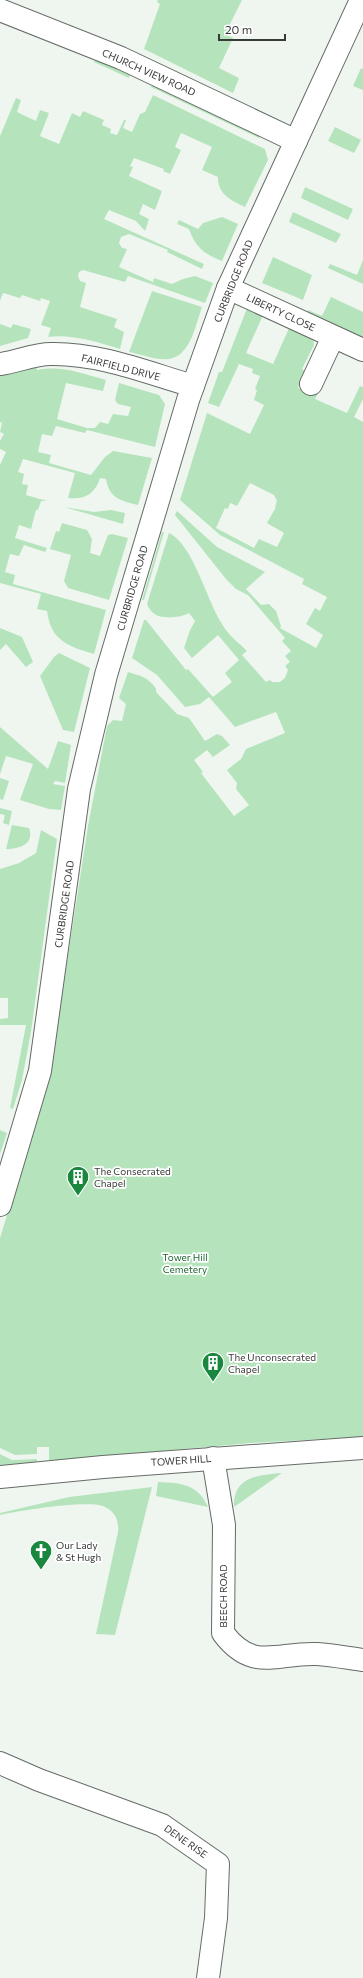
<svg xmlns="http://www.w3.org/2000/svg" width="363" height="1978" font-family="Commissioner,sans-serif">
	<rect width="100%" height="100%" fill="#eff6f0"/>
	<path fill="#b5e4bc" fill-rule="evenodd" d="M158,0H242L225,34L233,38L219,68L239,78L233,93L144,49L160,4L157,2Z
		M97,56L131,72L129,78L94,62Z
		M361,68L363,69V90L353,86Z
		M153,82L261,135L259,138L151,87Z
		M153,95L265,149L268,160L245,207C232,201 217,194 218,177L202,170L212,147L181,133L175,147L181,150L170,174L163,171L164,169L134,158L130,166L133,167L129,176L162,191L155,210L143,204L139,214L149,219L145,231L136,221L109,210L104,219L204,264L202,269L167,252L168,250L129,234L121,237L119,243L122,248L127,249L119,267L153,282L154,278L172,284L183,279L195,276L213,283L205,303L128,276L125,282L83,270L79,272L78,276L80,281L86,283L80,307L117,319L114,327L124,332L120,349C97,342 72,334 48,337L51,328L41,325L50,301L41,298L40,301L22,295L20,298L3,293L0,301V136L16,98L21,100L17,112L36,121L40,110L49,113L40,136L59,144L72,113L80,117L83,111L104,120L102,125L111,129L110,133L117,135L124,120H126L123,128L132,132L140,114L145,112Z
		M335,127L361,140L354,153L328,141Z
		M305,187L353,209L348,220L301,198Z
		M293,212L341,234L336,243L289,222Z
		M222,217L238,224L222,261C203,253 196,248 189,229L177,224L179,220L198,229L203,223Z
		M273,257L312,275L303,300L262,283Z
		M363,260V284L328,268L330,264L357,275Z
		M152,291L202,307C196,323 191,356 169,359C157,361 141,354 129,352Z
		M331,297L363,312V341L306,315L308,310L322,316Z
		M248,306L264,313L246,353L273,364L290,326L313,337L314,345L302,369L305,371L298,388L314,395L320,381L324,382L315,399L347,413L360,386L363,387V399L354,417L363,422V1437L251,1443L49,1461V1447H37V1454L15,1455L0,1448V1238L17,1183L59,1014L88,826L107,726L113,720L122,721L126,704L119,698L128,672C139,675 150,678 156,689V692L177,714L189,718L205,741L217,734L222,736L230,745L213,757L207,750L194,760L203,772L201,773L234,816L249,805L236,789L237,783L227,770L241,759L246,749L285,733L276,712L235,727L209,697L200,704L185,707L157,675L132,658L144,620H146L186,670L188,669L213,697L232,682L225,673L239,660L218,635L192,658L184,648L190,630L195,621L189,613C180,618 160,620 152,612C150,610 148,607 147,604L169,533C193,544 207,601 222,624C228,635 238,642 247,651L242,655L266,682L270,680L272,682H280L285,678L288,670L285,666L290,662L285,656L291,651L282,641L285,638L248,595L236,589L226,579L175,515L177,511L217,547L265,572L246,589L261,605L269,604L276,611L281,626L280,628L316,648L323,635L306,624L315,608L320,611L327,597L302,584L304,579L220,535L180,500L207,413L250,434L264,405L254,400L257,390L255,389L260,376L252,373L253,369L239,364L219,407L208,403L219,372H222ZM250,483L274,495L277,501L275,507H276L267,523L284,533L277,547L259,539L254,548L216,528L225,508L228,509L230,503L237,506Z
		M0,324L11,328L13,324L31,329L28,338L0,346Z
		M36,361L37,370C61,365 84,374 106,380L103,391L66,383L57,419L87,428H95L100,422L108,424L113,414L128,416L131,407L118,404L115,400L119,383L159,395L165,404L155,447L87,430L85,433L56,426L52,436L42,434L38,452L51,455L49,463L91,475L105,457L113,451L152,458L138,505C121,501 109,498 106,479L100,478C95,494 85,500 68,498L75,473L23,459L18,472L24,474L22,484L28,485L26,495L47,501H41L38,510H36L31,529L19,525L15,538L47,548L45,552L24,545L19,556L10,554L5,572L15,575L13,584L106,610L94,654C68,646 51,641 47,611L37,609L41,594L0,583V465L6,452L0,449V441L4,434L0,432L2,423L0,422V370Z
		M64,507L94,512L111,510L125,513L123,524Z
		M62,523L87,530L92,539L90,553L100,556L108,535L112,534L128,538L109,600L68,588L64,581L71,555L50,549L56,531L59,532Z
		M162,532H164L144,600H142Z
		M0,628L22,637L33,662L26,667L6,644L0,650Z
		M59,653L90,668L74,732L63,730L40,676L54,657Z
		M0,727L48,769L58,741L71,745L65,783L55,781L53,784L65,786L61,810L49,809L20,800L33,764L6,756L0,774Z
		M0,778L9,781L3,800L0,799Z
		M0,808L12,811L9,825L3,823L5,815L0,814Z
		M12,825L29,828C35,844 19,849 6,849Z
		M41,830L57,839L31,1032L22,1080L13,1109L10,1108L26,1025H0V1019L8,1018V998H0V869L19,863L36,853Z
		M0,1130L7,1133L0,1154Z
		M0,1454L12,1460L37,1459V1463L0,1466Z
		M282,1473L234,1507C233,1476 259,1475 282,1473Z
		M158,1482C181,1483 198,1484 208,1507L156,1496Z
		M152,1487L115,1635L96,1634L118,1532C119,1522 116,1512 105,1507C90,1499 19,1511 0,1515V1513L69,1497Z"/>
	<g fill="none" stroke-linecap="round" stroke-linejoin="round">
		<g stroke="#656b66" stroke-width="24">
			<path id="street" d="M0,10L121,58L296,141
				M228,288L363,350
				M0,364C17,362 33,354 51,354C99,353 148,373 193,386
				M311,384L333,337
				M213,1458L224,1525L223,1633C253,1673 277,1652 317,1654C332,1655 348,1658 363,1660
				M0,1763L39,1780L162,1825L218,1864L216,1918L208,1978"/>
		</g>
		<g stroke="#656b66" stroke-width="24">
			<path id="primary" d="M0,1205L40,1071L79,789L106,675L166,474L188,400L228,288L361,0
				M0,1477L103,1467L363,1448"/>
		</g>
		<use href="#street" stroke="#fff" stroke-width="22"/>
		<use href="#primary" stroke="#fff" stroke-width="22"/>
	</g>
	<defs>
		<g id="building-pin" transform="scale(1.15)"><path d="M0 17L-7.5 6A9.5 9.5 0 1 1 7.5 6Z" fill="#19873e" stroke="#fff"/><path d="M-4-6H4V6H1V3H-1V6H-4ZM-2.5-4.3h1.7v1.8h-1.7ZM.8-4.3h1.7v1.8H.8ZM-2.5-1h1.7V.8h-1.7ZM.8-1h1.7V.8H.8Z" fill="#fff"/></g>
		<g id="church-pin" transform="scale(1.15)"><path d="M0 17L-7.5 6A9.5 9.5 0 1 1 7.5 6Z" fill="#19873e" stroke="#fff"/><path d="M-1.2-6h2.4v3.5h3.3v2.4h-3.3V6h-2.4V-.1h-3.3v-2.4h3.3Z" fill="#fff"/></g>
	</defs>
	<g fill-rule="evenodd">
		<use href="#building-pin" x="78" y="1177"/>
		<use href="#building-pin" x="213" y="1363"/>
		<use href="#church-pin" x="41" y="1551"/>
	</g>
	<g text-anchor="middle" stroke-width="3.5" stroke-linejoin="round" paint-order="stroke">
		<g font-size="10" fill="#383a38" stroke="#fff">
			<text transform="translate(149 72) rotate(24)" y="4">CHURCH VIEW ROAD</text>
			<text transform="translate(233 281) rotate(-68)" y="4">CURBRIDGE ROAD</text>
			<text transform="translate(281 312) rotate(25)" y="4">LIBERTY CLOSE</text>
			<text transform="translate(121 367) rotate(14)" y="4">FAIRFIELD DRIVE</text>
			<text transform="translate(132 588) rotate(-74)" y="4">CURBRIDGE ROAD</text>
			<text transform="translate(64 904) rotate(-82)" y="4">CURBRIDGE ROAD</text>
			<text transform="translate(181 1460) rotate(-4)" y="4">TOWER HILL</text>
			<text transform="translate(223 1596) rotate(-90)" y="4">BEECH ROAD</text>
			<text transform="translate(186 1841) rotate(35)" y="4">DENE RISE</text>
		</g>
		<g font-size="10" fill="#383a38" stroke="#fff" text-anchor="start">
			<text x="94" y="1175">The Consecrated<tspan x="94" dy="12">Chapel</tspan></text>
			<text x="228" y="1361">The Unconsecrated<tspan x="228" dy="12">Chapel</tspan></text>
			<text x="56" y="1549">Our Lady<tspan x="56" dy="12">&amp; St Hugh</tspan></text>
		</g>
		<g font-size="10" fill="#226735" stroke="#fff">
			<text x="185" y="1261">Tower Hill<tspan x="185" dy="12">Cemetery</tspan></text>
		</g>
	</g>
	<path d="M219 34v6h66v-6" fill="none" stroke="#383a38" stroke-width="2"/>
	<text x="225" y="34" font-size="12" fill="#383a38" stroke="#ffffff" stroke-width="3" paint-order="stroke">20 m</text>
</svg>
